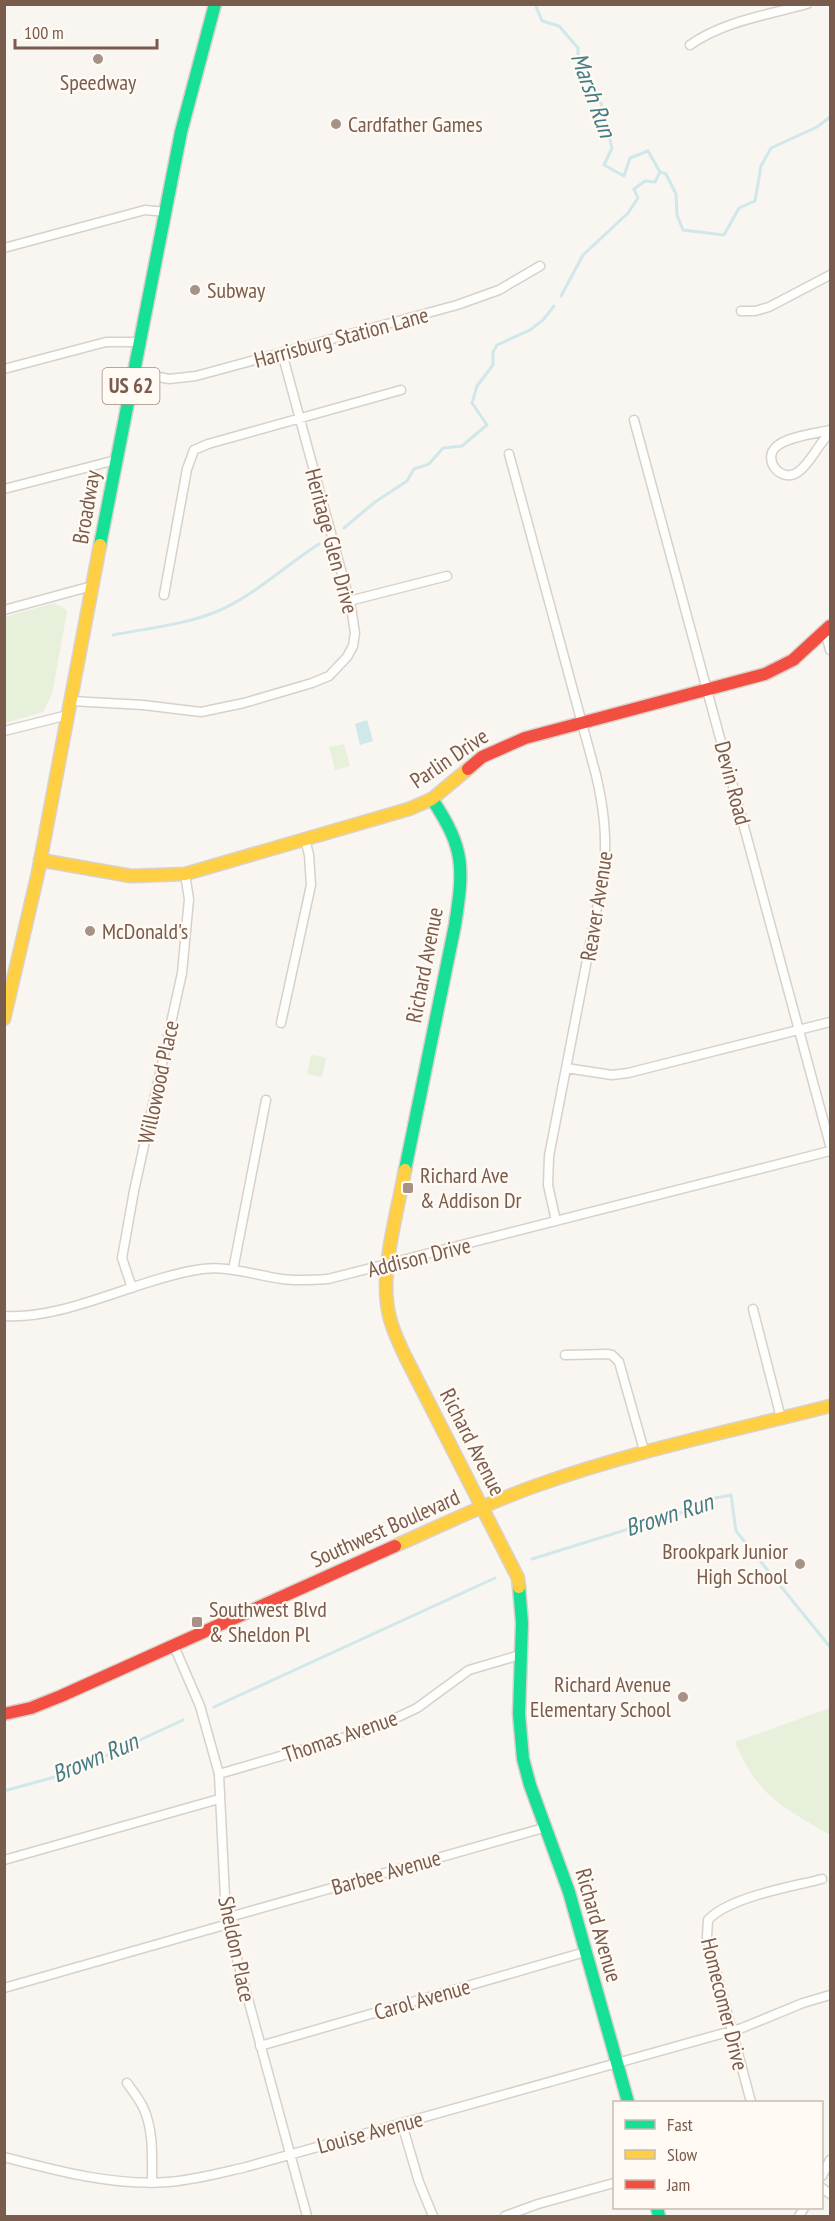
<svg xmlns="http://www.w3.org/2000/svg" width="835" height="2221" font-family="'PT Sans Narrow',sans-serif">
	<rect width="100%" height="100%" fill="#f9f5f0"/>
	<path fill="#e7f0db" d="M54,603L64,608L67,612L52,694L43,712L5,723V617Z
		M344,744L350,766L335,770L329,747Z
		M314,1055L326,1058L322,1077L307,1074L311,1056Z
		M830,1708V1835C782,1806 758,1797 735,1742Z"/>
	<path fill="#d0e8ea" d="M367,720L373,741L360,745L355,724Z"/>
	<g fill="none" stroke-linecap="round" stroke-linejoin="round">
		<path stroke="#d0e8ea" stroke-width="3" d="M535,4L542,21L559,26L578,48V68L585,89L601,103L612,148L604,165L624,176L630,158L648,151L660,172L666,174L676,194L677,215L683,230L724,235L739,208L755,201L761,166L771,148L817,127L830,117
			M561,296L583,255L628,213L638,198L634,189L645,181L655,182L660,172
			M344,528L375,502L407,481L414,469L429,464L443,448L462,446L487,425L472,403L477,386L493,365V352L497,345L530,330L543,320L554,306
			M113,635C148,628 185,625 218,611C255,595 286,565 319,544
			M532,1559L693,1509L710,1499L731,1495L736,1531L830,1647
			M214,1707L495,1578
			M4,1791L69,1773L183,1720"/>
		<g stroke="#d7d1cb" stroke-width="11">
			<path id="street" d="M690,45C724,21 768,15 807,4
				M4,248L145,210L166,212
				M741,311H755L769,307L830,275
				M4,369L106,342H140
				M134,372L169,379L196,376L457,305L499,290L540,266
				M634,420L830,1145
				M830,430C817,433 787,437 777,446C761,459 781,484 798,472C811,463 818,444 830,433
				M509,454L596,775C604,809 607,836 604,872L549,1156L548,1185L556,1221
				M4,489L116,460
				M164,595L187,469L194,450L208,444L401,390
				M349,601L447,576
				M4,610L92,586
				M825,631L830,650
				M71,701L143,705L201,712L244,703L312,683L329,676L347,657L353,646L355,633L351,607L282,353
				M4,731L68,715
				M281,1023L311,885L309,855L305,839
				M566,1068L612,1075L628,1073L830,1022
				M233,1270L266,1100
				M132,1288L122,1258L134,1191L182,973L189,899L185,874
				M753,1309L781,1418
				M4,1316C65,1320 135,1280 196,1270C225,1264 253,1275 282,1279C297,1281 312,1280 328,1279L830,1151
				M565,1355L607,1354L612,1355L619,1362L645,1454
				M174,1646L200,1706L219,1774L226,1918L307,2216
				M219,1774L373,1729L417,1708L469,1670L520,1655
				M4,1860L219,1799
				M226,1918L547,1827
				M4,1988L228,1924
				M260,2046L585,1952
				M127,2083C133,2091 139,2099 143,2107C154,2130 152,2158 152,2183
				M751,2102L707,1937L708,1920C729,1897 791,1887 822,1879
				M402,2124L419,2182L433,2216
				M4,2157C58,2171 113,2186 168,2182C195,2180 220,2173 246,2167L742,2028L803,2003L830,1995
				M822,2176L830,2160
				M822,2188L830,2194
				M505,2216L538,2204L614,2183
				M799,2216L804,2208"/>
		</g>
		<g stroke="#d9d2cb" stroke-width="15">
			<path id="fast" d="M100,545L181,132L215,4
				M405,1170L455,925C464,867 465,849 432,799
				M519,1587L522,1623L519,1714L523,1759L530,1785L569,1892L628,2102
				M657,2208L659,2216"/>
		</g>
		<g stroke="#d9d2cb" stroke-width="15">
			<path id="slow" d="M40,860L131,876L185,874L409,809L432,799L468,769
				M4,1019L38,873L100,545
				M405,1170C398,1209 382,1265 387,1303C389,1322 397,1339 405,1356L518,1578L519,1587
				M395,1546C442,1525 489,1502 538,1485C633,1451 732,1431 830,1406"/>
		</g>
		<g stroke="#d9d2cb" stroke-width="15">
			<path id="jam" d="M468,769L482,757L525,738L765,674L793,660L830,626
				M4,1714L31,1708L61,1696L395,1546"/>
		</g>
		<use href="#street" stroke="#fefefd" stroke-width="8"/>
		<use href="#fast" stroke="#16e098" stroke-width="12"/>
		<use href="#slow" stroke="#ffcf43" stroke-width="12"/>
		<use href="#jam" stroke="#f24e42" stroke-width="12"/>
	</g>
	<g fill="#a69286" stroke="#fffaf3" stroke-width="2">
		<circle cx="98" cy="59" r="6"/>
		<circle cx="336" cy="124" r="6"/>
		<circle cx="195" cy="290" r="6"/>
		<circle cx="90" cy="931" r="6"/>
		<rect x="402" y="1182" width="12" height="12" rx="3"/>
		<circle cx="800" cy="1564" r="6"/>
		<rect x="191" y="1616" width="12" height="12" rx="3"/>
		<circle cx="683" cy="1697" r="6"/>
	</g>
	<g text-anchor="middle" stroke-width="4.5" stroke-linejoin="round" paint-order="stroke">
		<rect fill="#fffaf3" stroke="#a28b7f" stroke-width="1.5" x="102.5" y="368" width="57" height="36" rx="4.5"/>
		<g font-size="21" font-weight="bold" fill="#7a5c4d">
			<text x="131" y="393">US 62</text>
		</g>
		<g font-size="22" fill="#7a5c4d" stroke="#fffaf3" text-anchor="start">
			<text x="98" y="90" text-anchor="middle">Speedway</text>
			<text x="348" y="132">Cardfather Games</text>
			<text x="207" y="298">Subway</text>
			<text x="102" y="939">McDonald's</text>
			<text x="420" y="1183">Richard Ave<tspan x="420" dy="25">&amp; Addison Dr</tspan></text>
			<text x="788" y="1559" text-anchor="end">Brookpark Junior<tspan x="788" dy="25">High School</tspan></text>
			<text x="209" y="1617">Southwest Blvd<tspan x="209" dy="25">&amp; Sheldon Pl</tspan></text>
			<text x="671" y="1692" text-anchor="end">Richard Avenue<tspan x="671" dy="25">Elementary School</tspan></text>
		</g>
		<g font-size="22" fill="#7a5c4d" stroke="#fffaf3">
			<text transform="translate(341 337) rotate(-15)" y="8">Harrisburg Station Lane</text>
			<text transform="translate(86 507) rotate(-80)" y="8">Broadway</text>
			<text transform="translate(332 541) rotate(75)" y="8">Heritage Glen Drive</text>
			<text transform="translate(449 758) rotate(-34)" y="8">Parlin Drive</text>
			<text transform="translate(733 783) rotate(75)" y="8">Devin Road</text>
			<text transform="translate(596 906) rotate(-81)" y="8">Reaver Avenue</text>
			<text transform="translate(424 965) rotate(-79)" y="8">Richard Avenue</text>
			<text transform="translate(158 1082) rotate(-78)" y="8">Willowood Place</text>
			<text transform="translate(419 1257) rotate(-14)" y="8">Addison Drive</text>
			<text transform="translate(473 1442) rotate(63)" y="8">Richard Avenue</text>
			<text transform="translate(385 1528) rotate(-24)" y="8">Southwest Boulevard</text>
			<text transform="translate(340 1736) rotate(-19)" y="8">Thomas Avenue</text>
			<text transform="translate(386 1872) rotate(-16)" y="8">Barbee Avenue</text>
			<text transform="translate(599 1925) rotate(74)" y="8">Richard Avenue</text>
			<text transform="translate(237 1949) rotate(78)" y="8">Sheldon Place</text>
			<text transform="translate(422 1999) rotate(-16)" y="8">Carol Avenue</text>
			<text transform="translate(725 2004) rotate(76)" y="8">Homecomer Drive</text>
			<text transform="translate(370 2132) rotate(-15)" y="8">Louise Avenue</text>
		</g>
		<g font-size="24" font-style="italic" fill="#437c86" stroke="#fffaf3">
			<text transform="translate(593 95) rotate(70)" y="8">Marsh Run</text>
			<text transform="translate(669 1515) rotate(-18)" y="8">Brown Run</text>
			<text transform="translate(95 1758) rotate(-23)" y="8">Brown Run</text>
		</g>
	</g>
	<rect width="835" height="2221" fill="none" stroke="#7a5c4d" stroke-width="12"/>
	<rect x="613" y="2101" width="210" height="108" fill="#fffaf3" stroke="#cabbb1" stroke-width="1.5"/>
	<rect x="625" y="2120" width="30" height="9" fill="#16e098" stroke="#cabbb1" stroke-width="1.5"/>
	<text x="667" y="2131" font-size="18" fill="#7a5c4d">Fast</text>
	<rect x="625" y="2150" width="30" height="9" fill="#ffcf43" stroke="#cabbb1" stroke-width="1.5"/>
	<text x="667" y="2161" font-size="18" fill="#7a5c4d">Slow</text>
	<rect x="625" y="2180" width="30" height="9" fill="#f24e42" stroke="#cabbb1" stroke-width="1.5"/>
	<text x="667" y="2191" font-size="18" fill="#7a5c4d">Jam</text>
	<path d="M15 39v9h142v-9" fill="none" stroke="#7a5c4d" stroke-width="3"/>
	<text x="24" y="39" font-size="18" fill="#7a5c4d" stroke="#fffaf3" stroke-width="4.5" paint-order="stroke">100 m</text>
</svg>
